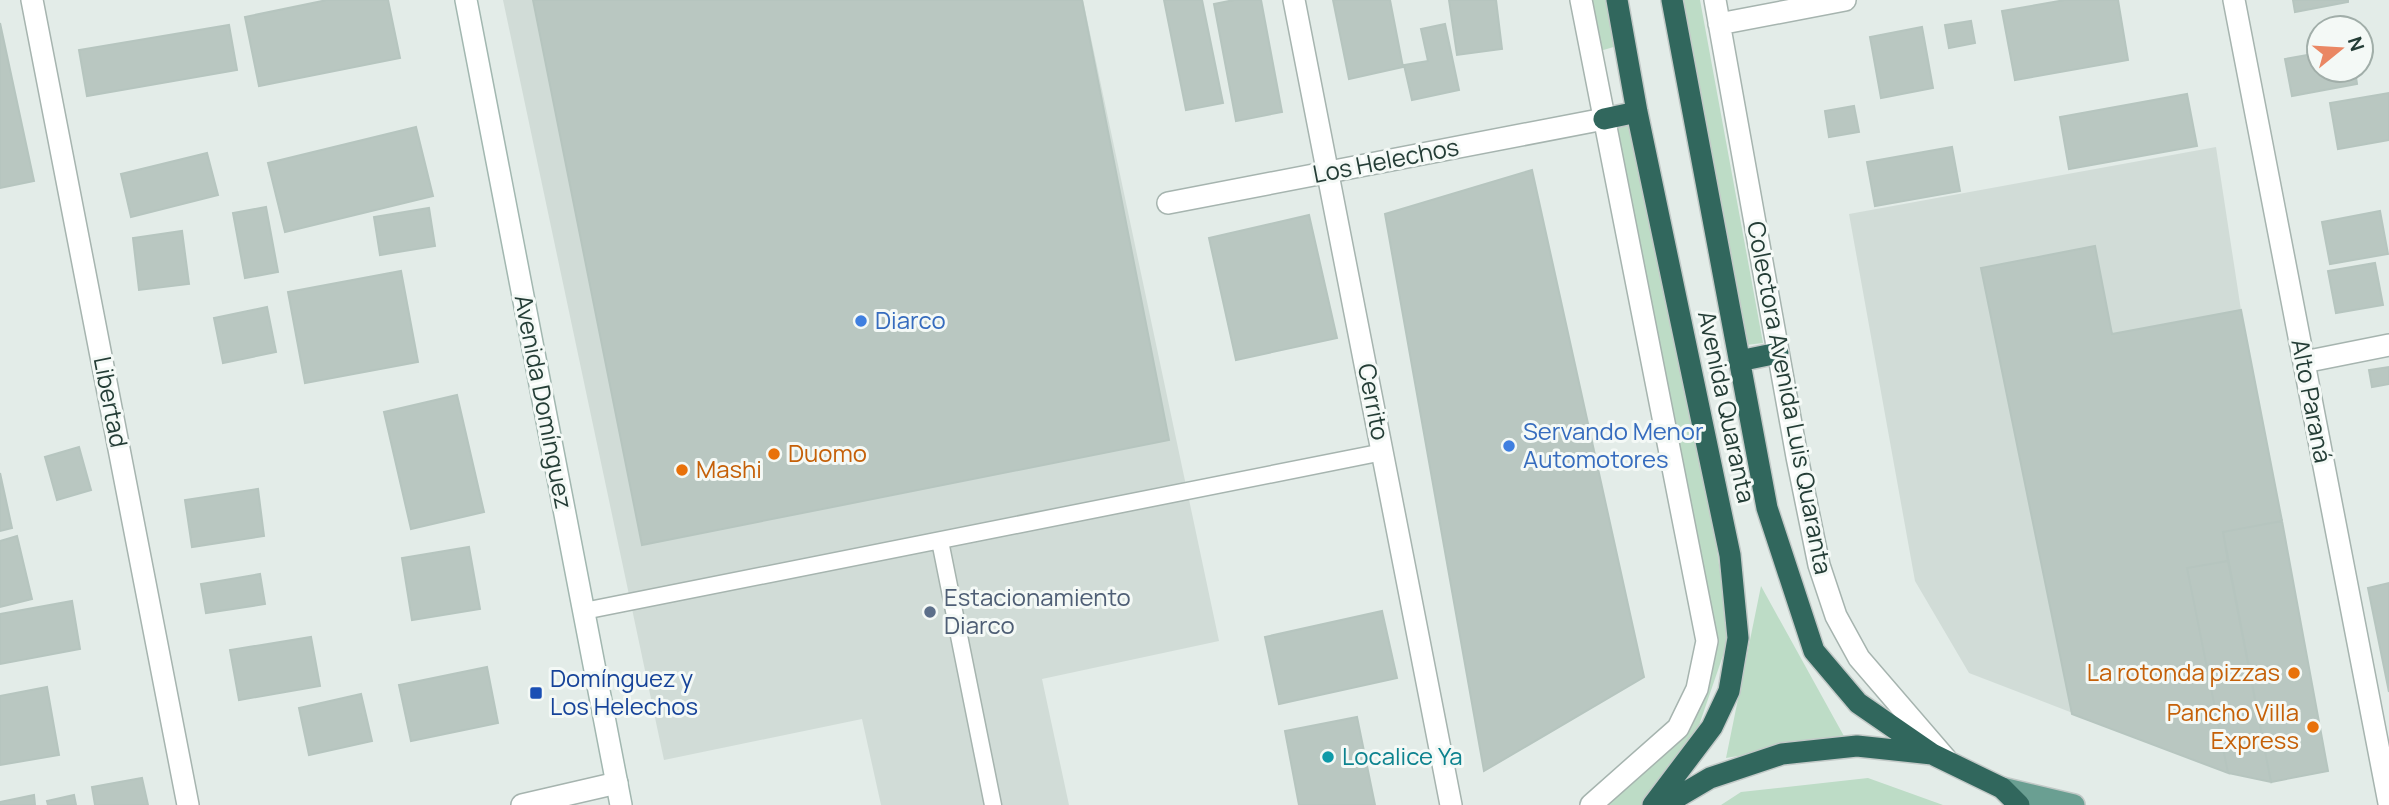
<svg xmlns="http://www.w3.org/2000/svg" width="2389" height="805" font-family="Manrope,sans-serif">
	<rect width="100%" height="100%" fill="#e3ece8"/>
	<path fill="#d1dcd7" d="M503,0H1083L1219,641L1042,679L1069,805H881L862,719L664,760Z
		M2216,147L2241,310L2282,521L2223,532L2228,561L2187,569L2228,773L1969,673L1915,581L1849,214Z"/>
	<path fill="#bddcc6" d="M1590,0H1608L1617,46L1600,51Z
		M1681,0H1700L1763,343L1746,345Z
		M1630,125L1714,528L1729,638L1696,734L1642,805H1607L1686,732L1717,640L1615,129Z
		M1761,586L1845,738L1726,758Z
		M1868,778L1943,805H1721L1741,792Z"/>
	<path fill="#b9c7c1" stroke="#b6c5bf" stroke-width="2" d="M327,0H388L400,58L259,86L245,17Z
		M533,0H1082L1169,440L642,545Z
		M1164,0H1202L1223,103L1186,110Z
		M1234,0H1261L1282,112L1236,121L1214,4Z
		M1333,0H1390L1403,67L1349,79Z
		M1449,0H1496L1502,49L1457,55Z
		M2065,0H2118L2128,60L2015,80L2002,11Z
		M2293,0H2348V2L2295,12Z
		M1971,21L1975,43L1949,48L1945,25Z
		M0,23L34,181L0,188Z
		M1445,24L1459,90L1412,100L1404,65L1428,61L1421,29Z
		M229,25L237,70L87,96L79,50Z
		M1922,27L1933,88L1881,98L1870,37Z
		M2319,53V70H2355L2357,84L2292,96L2285,59Z
		M2389,93V140L2338,149L2330,103Z
		M2187,94L2197,146L2069,169L2060,117Z
		M1854,106L1859,132L1829,137L1825,111Z
		M416,127L433,196L285,232L268,163Z
		M1952,147L1960,191L1875,206L1867,162Z
		M207,153L218,195L131,217L121,174Z
		M1532,170L1644,677L1484,771L1385,214Z
		M266,207L278,272L245,278L233,213Z
		M429,208L435,246L380,255L374,217Z
		M2380,211L2388,254L2330,264L2322,222Z
		M1309,215L1337,338L1236,360L1209,238Z
		M182,231L189,284L139,290L133,238Z
		M2095,246L2112,334L2241,310L2282,521L2223,532L2228,561L2187,568L2228,773L2072,714L1981,268Z
		M2375,263L2383,305L2336,313L2328,271Z
		M401,271L418,362L305,383L288,292Z
		M267,307L276,352L223,363L214,318Z
		M2389,367V384L2372,387L2369,370Z
		M457,395L484,512L411,529L384,412Z
		M79,447L91,490L57,500L45,457Z
		M0,473L12,528L0,531Z
		M258,489L264,536L192,547L185,500Z
		M2282,521L2328,771L2271,782L2223,532Z
		M17,536L32,599L0,607V541Z
		M469,547L480,609L412,620L402,558Z
		M2228,561L2271,782L2228,773L2187,568Z
		M260,574L265,604L206,613L201,584Z
		M2389,583V692L2368,588Z
		M72,601L80,649L0,664V614Z
		M1382,611L1397,678L1279,704L1265,637Z
		M311,637L320,686L239,700L230,650Z
		M487,667L498,723L411,741L399,685Z
		M47,687L59,755L0,765V696Z
		M361,694L372,741L309,755L299,708Z
		M1357,717L1375,805H1299L1285,731Z
		M142,778L148,805H95L92,787Z
		M34,795L35,805H0V802Z
		M74,795L76,805H48L47,801Z"/>
	<g fill="none" stroke-linecap="round" stroke-linejoin="round">
		<g stroke="#a6b4af" stroke-width="19">
			<path id="lane" d="M940,541L993,805
				M584,611L1383,452"/>
		</g>
		<g stroke="#a6b4af" stroke-width="24">
			<path id="street" d="M32,0L188,805
				M1294,0L1451,805
				M1581,0L1707,641L1697,689L1678,728L1591,805
				M1715,0L1797,457L1819,565L1836,616L1859,658L1946,759
				M2234,0L2389,803
				M1719,24L1845,0
				M1168,203L1604,119
				M2304,362L2389,345
				M522,805L617,783"/>
		</g>
		<g stroke="#a2b7b0" stroke-width="24">
			<path id="secondary" d="M466,0L621,805"/>
		</g>
		<g stroke="#c2c9c7" stroke-width="24">
			<path id="primary" d="M2002,788L2074,805"/>
		</g>
		<g stroke="#c2c9c7" stroke-width="24">
			<path id="highway" d="M1617,0L1637,112L1730,555L1738,638L1729,691L1712,727L1653,805
				M1672,0L1767,508L1814,651L1858,703L1932,754
				M1604,119L1637,112
				M1739,361L1778,353
				M1664,805L1710,778L1782,754L1857,746L1932,754L2002,788L2019,805"/>
		</g>
		<use href="#lane" stroke="#fff" stroke-width="16"/>
		<use href="#street" stroke="#fff" stroke-width="21"/>
		<use href="#secondary" stroke="#fff" stroke-width="21"/>
		<use href="#primary" stroke="#6a9f92" stroke-width="21"/>
		<use href="#highway" stroke="#31675d" stroke-width="21"/>
	</g>
	<g fill="#3f7fe0" stroke="#f4f9f6" stroke-width="2.5">
		<circle cx="861" cy="321" r="7"/>
		<circle cx="1509" cy="446" r="7"/>
	</g>
	<g fill="#e8710a" stroke="#f4f9f6" stroke-width="2.5">
		<circle cx="774" cy="454" r="7"/>
		<circle cx="682" cy="470" r="7"/>
		<circle cx="2294" cy="673" r="7"/>
		<circle cx="2313" cy="727" r="7"/>
	</g>
	<circle fill="#5c6f8a" stroke="#f4f9f6" stroke-width="2.5" cx="930" cy="612" r="7"/>
	<rect fill="#1a4fb4" stroke="#f4f9f6" stroke-width="2.5" x="529" y="686" width="14" height="14" rx="3.5"/>
	<circle fill="#0f9aa8" stroke="#f4f9f6" stroke-width="2.5" cx="1328" cy="757" r="7"/>
	<g text-anchor="middle" stroke-width="6" stroke-linejoin="round" paint-order="stroke">
		<g font-size="24" fill="#243d36" stroke="#f4f9f6">
			<text transform="translate(1386 161) rotate(-11)" y="8">Los Helechos</text>
			<text transform="translate(1789 398) rotate(79)" y="8">Colectora Avenida Luis Quaranta</text>
			<text transform="translate(2311 401) rotate(79)" y="8">Alto Paraná</text>
			<text transform="translate(110 402) rotate(79)" y="8">Libertad</text>
			<text transform="translate(543 402) rotate(79)" y="8">Avenida Domínguez</text>
			<text transform="translate(1373 402) rotate(79)" y="8">Cerrito</text>
			<text transform="translate(1726 407) rotate(78)" y="8">Avenida Quaranta</text>
		</g>
		<g font-size="24" fill="#366cbe" stroke="#f4f9f6" text-anchor="start">
			<text x="875" y="329">Diarco</text>
			<text x="1523" y="440">Servando Menor<tspan x="1523" dy="28">Automotores</tspan></text>
		</g>
		<g font-size="24" fill="#c56008" stroke="#f4f9f6" text-anchor="start">
			<text x="788" y="462">Duomo</text>
			<text x="696" y="478">Mashi</text>
			<text x="2280" y="681" text-anchor="end">La rotonda pizzas</text>
			<text x="2299" y="721" text-anchor="end">Pancho Villa<tspan x="2299" dy="28">Express</tspan></text>
		</g>
		<g font-size="24" fill="#4e5e75" stroke="#f4f9f6" text-anchor="start">
			<text x="944" y="606">Estacionamiento<tspan x="944" dy="28">Diarco</tspan></text>
		</g>
		<g font-size="24" fill="#164399" stroke="#f4f9f6" text-anchor="start">
			<text x="550" y="687">Domínguez y<tspan x="550" dy="28">Los Helechos</tspan></text>
		</g>
		<g font-size="24" fill="#0d838f" stroke="#f4f9f6" text-anchor="start">
			<text x="1342" y="765">Localice Ya</text>
		</g>
	</g>
	<g transform="translate(2340 49) rotate(72)"><circle r="33" fill="#f4f9f6" stroke="#a1aea9" stroke-width="2"/>
	<path d="M0-5L12 26L0 18L-12 26Z" fill="#ea8763"/>
	<text y="-10" font-size="19" font-weight="bold" text-anchor="middle" fill="#243d36">N</text>
	</g>
</svg>
